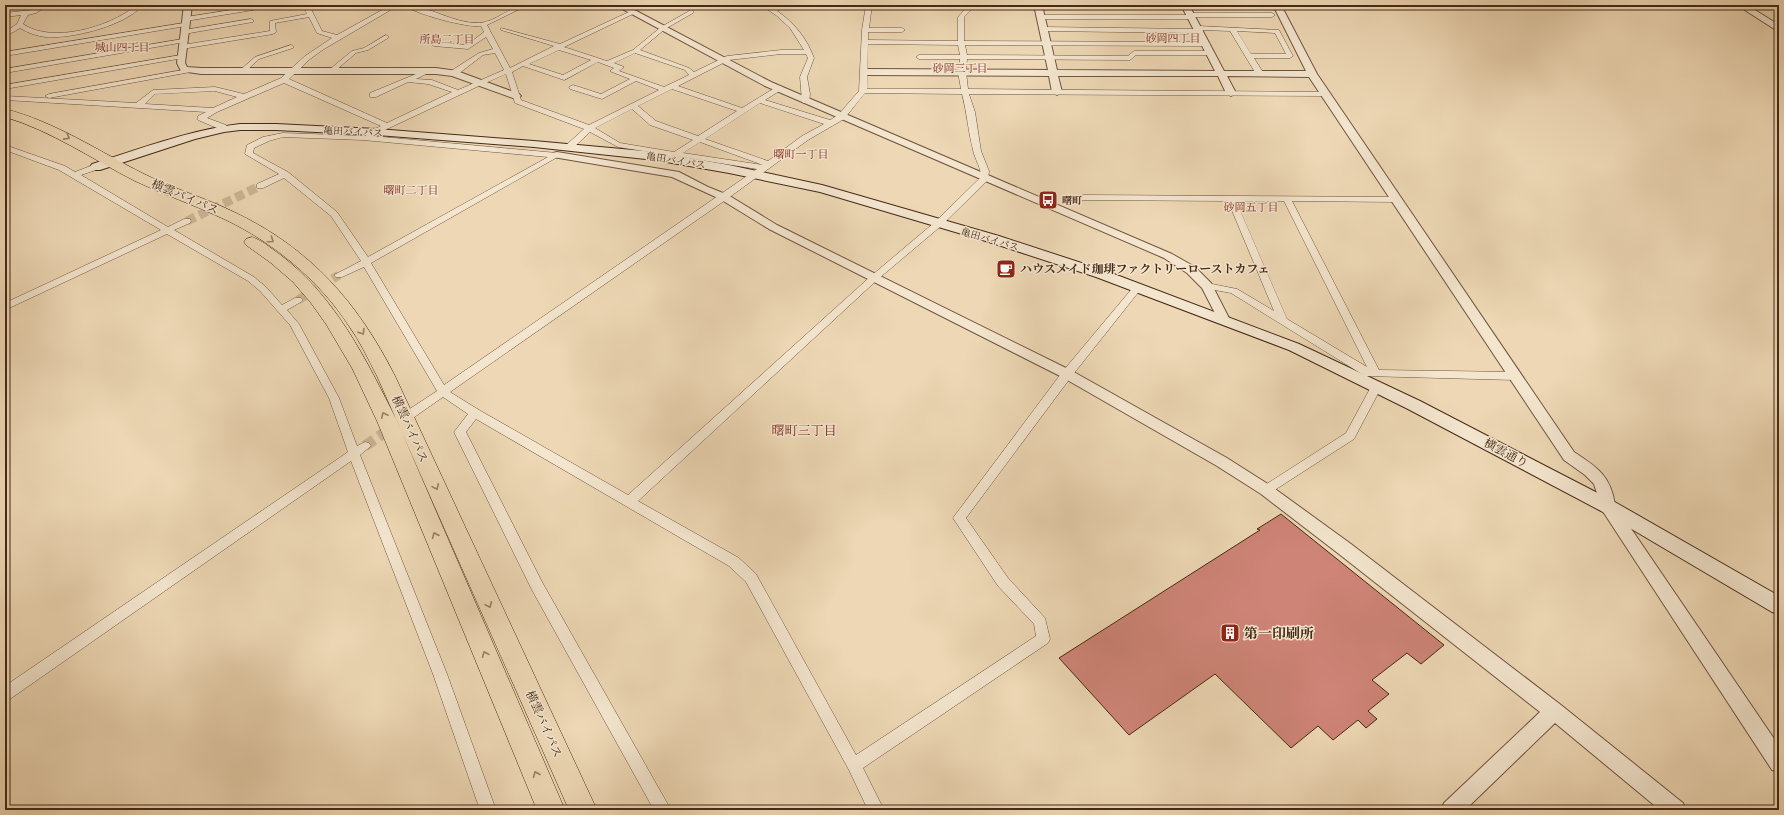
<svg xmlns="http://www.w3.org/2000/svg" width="1784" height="815" font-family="'Libre Caslon Text','Noto Serif JP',serif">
	<rect width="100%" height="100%" fill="#edd7b4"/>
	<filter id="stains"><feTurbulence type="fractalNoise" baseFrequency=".005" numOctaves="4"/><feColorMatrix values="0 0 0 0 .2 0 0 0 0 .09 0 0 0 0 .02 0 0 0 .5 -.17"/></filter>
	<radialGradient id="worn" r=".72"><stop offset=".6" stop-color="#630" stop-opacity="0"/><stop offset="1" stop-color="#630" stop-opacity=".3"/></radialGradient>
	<path fill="#ce8477" stroke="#462916" d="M1281,514L1444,645L1421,664L1407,653L1372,680L1389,694L1368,711L1377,719L1366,728L1358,720L1333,740L1318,726L1291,748L1215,674L1129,735L1059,658L1260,530L1257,529Z"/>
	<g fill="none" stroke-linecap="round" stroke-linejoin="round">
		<path stroke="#ccb494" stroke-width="9" stroke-dasharray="9 4.5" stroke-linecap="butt" d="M187,221L260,186
			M298,300L339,275"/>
		<path stroke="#ccb494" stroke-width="11" stroke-dasharray="11 5.5" stroke-linecap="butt" d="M365,446L394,426"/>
		<g stroke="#70543e" stroke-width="1">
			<path id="minor" d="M41,5H49L36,13L28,15L23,24C52,44 109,27 134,7L133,5H140L141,7C123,26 72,39 46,37C37,36 28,33 20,28L5,37V32L17,24L21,15L5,17V13L32,10Z
				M189,5H201L186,8V6Z
				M303,5H309L322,31L337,35L391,5H399L324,49L310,59L289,79L387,123L452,92L428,84L408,82L376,97H370V93L428,69L432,71L416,79L432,80L458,90L504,70L495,53L483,55L457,75H451V71L479,53L493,49L486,37L468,49L434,46L431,44L434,42L467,45L484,32L481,26C467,28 415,14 404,5C429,5 453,24 479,23C497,22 510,5 528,5L487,25L510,68L554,46L501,30V28L560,44L631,11H635V13L564,47L607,61L633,50L661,27L691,10L693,11V13L665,29L640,50L689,68L694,72L727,56L781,50H804L790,28L777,16L761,5H768L773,8L780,5H789L777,11C795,23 807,39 814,58L807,77L810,94L809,103H803L802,101L800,77L808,58L806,54H781L729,60L678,86L742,108L778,86H781V90L765,100L830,120L838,115L859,91L862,30L866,5H872L869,28H902L905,30L902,32H868V40L958,41V17L969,5H976L964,17V41L1207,42L1210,44L1207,46L965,45L967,55L1128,56L1134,51H1211L1214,53L1211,55H1136L1130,60L967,59L966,72L968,89L1325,92L1329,94L1325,96L969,94L975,112L981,151L989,171L988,180L941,226L877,280L638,501L739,558L756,574L856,755L1036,636L1034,624L998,586L953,518L1063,371L1135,285H1141L1143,287L1141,289L1071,377L966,518L1008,578L1045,618L1050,639L1048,643L863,768L884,810H868L849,770L746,582L729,566L476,419L466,432L542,582L671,810H654L532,590L454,432L468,414L443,397L413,418H405L403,415L405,412L437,391L364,267L342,277H336L334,275L361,261L331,216L284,178L263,188H257V184L279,174L245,154L247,145L263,137L283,133L366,136V133L381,126L284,83L217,112L207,118L226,125L228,129L224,131L198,120V116L206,112L5,100V96L136,103L153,90L215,87L244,94L281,78L305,56L332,38L317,33L309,17L275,23L276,32L273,34L182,49L179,47L182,45L270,31V21L307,14ZM868,44L958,45L960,55H919L916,57L919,59H960L958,72L961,89H867ZM559,50L591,60L563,75L529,64ZM635,53L685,70L689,75L664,87L619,71L624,67L614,63ZM598,62L614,68L610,71L612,72L630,79L601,94L573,85L569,87L570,89L602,99L636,81L659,90L589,125L521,100L512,72L523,66L564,80ZM506,74L515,103L584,129L565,146V150H571L590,132L618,147L757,169L444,385L371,263L561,155L557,153L372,136L483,84ZM672,89L737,111L698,136L656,121L638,106ZM215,91L237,97L213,108L145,104L155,94ZM865,93L962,94C967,113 968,131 973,150C975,160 981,167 981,177L935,222L871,276L628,495L479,410L450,392L727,199L808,140L844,119ZM760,103L824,124L802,136L768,161L705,139ZM632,109L650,125L693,140L674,152L620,143L595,128ZM283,137L363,140L548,157L368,257L337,212L288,172L253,153L254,148L269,141ZM700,142L763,165L683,153Z
				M251,7L253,8V10L186,21L183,19L186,17Z
				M1191,13H1272L1275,15L1272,17H1194L1191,19H1040L1037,17L1040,15H1188Z
				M251,19L253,20V22L184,34L181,32L184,30Z
				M184,23L187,25L186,26L5,56V52Z
				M1198,26L1279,30L1293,56L1290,58H1254L1264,74L1260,76L1256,74L1230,31L1203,30L1202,32L1200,33L1043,31L1040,29L1043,27L1195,29L1196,27ZM1237,31L1275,33L1286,54H1251Z
				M386,35L389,37L388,38L368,50L356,53L335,71L329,70L352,51L364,48Z
				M183,39L185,40V42L5,73V69Z
				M291,45L293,46V48L259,59L245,72L239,71L255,57Z
				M181,55L184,57L183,58L5,89V85Z
				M194,68L198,70L196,71L49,98L45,96L49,94Z
				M5,145L65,166L75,172L93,165H99V169L81,175L168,227L184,219H190L191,221L190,223L174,230L254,277L266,287L282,305L295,298H301L303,300L301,302L287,310L299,324L339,398L357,446L365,442L369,443L371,446L360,455L447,674L496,810H480L433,674L351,461L10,699L5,701V686L348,452L329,398L290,325L260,291L248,281L167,234L5,310V303L161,230L59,170L5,150Z
				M1084,195L1400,197L1401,199L1397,202L1292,201L1379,370L1515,372L1520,376L1515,380L1365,376L1231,293L1204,288L1202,286L1204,284L1207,283L1237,289L1274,311L1228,201L1081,200L1080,198L1081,196ZM1236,201H1284L1367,367L1287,319Z
				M1377,382L1381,383L1382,386L1354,439L1270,493L1266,495L1262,493L1260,490L1262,487L1346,433L1373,383Z"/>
		</g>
		<g stroke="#70543e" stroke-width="2">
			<path id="tertiary" d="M184,5H192L185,63L187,67L201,68H436L457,71L519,94L521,96L516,99L513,98L452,76L436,74H201L181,71L177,63Z
				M615,5H625L771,82L1172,254L1195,267L1211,283L1230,320L1228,323H1220L1202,288L1187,273L1164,258L765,86Z
				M1034,5H1042L1057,70L1215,71L1181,5H1189L1224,71H1306L1273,5H1281L1317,74L1574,452C1597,467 1611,476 1615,505L1779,746V772L1772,770L1602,510L1594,484L1585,475L1564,460L1309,77L1227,76L1236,93L1231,96L1226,93L1218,76H1058L1062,92L1057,95L1052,92L1049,76L865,75L861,72L865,69L1048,70Z
				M1737,5H1747L1779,25V32Z
				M557,152L679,172L708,187L728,195L777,225L1072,371L1227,458L1271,486L1351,544L1561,705L1683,803L1686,810H1660L1555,723L1465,810H1441L1444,803L1540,712L1339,554L1261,494L1217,466L1062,377L769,229L720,199L672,177L553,157L552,155L553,153Z"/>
		</g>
		<g stroke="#462916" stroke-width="2">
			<path id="secondary" d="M240,124H276L377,129L534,141L655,152L729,165L822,185L999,236L1106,271L1299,344L1420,401L1613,501L1779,596V614L1772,612L1601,511L1408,409L1289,350L1096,277L989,242L820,192L729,173L655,160L534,147L377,135L276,130H240L224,132L195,139L100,170H92L90,167L92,164C140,149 189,130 240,124Z"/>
		</g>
		<g stroke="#462916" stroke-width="1">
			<path id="trunk" d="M5,109C56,122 98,151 144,174C174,189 206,198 236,213C311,249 358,303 395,376L597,810H569L377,376C368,359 360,341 349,326C319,280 273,242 224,219C195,205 164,195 135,181C92,159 52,131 5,117Z
				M252,237C261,240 268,246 275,251C334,293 366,359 397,421L565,810H537L377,421L352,368L326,324L311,303L293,282L271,263L246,245L244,242L246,239Z"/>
		</g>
		<use href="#minor" fill="#f3e5ce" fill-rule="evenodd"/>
		<use href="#tertiary" fill="#f3e5ce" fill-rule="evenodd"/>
		<use href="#secondary" fill="#f3e5ce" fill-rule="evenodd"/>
		<use href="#trunk" fill="#edd7b4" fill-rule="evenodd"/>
	</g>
	<defs><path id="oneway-chevron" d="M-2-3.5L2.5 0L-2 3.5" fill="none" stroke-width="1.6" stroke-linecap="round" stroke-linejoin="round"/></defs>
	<g stroke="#9a8065">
		<use href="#oneway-chevron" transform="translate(67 137) rotate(28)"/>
		<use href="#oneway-chevron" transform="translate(271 240) rotate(35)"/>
		<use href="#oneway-chevron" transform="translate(362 332) rotate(58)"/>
		<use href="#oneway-chevron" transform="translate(384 415) rotate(-115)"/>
		<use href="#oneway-chevron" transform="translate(436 487) rotate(66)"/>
		<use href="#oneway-chevron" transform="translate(435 535) rotate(-113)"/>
		<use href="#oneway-chevron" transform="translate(489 605) rotate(66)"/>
		<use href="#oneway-chevron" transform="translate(485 654) rotate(-113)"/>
		<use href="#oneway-chevron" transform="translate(536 774) rotate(-113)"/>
	</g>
	<defs>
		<g id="bus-square" transform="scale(1)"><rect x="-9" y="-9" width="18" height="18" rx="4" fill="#8f2418" stroke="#f3e5ce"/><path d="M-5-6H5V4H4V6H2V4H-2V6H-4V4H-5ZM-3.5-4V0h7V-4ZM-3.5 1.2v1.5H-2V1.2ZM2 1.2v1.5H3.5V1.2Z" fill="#fff"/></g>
		<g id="cafe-square" transform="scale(1)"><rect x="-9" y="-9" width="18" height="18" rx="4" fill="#8f2418" stroke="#f3e5ce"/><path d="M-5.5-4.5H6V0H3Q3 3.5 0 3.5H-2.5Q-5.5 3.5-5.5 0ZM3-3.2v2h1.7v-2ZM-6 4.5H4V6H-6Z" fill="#fff"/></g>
		<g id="building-square" transform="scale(1)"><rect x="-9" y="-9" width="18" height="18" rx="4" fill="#8f2418" stroke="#f3e5ce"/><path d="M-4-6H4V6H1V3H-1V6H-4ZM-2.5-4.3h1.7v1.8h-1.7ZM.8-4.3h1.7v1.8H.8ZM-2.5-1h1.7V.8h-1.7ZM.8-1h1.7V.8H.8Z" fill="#fff"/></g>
	</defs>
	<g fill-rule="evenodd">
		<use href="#bus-square" x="1048" y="200"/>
		<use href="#cafe-square" x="1006" y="269"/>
		<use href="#building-square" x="1230" y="633"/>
	</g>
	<g text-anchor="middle" stroke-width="3" stroke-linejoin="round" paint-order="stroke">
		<g font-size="10" fill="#462916" stroke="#f3e5ce">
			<text transform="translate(353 131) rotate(3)" y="4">亀田バイパス</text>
			<text transform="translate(676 160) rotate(9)" y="4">亀田バイパス</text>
			<text transform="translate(990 239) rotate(16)" y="4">亀田バイパス</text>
		</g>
		<g font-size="10" font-weight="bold" fill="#462916" stroke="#f3e5ce" text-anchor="start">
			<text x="1062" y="204">曙町</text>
		</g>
		<g font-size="11" fill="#7a1f14" stroke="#f3e5ce">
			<text x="1173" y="42">砂岡四丁目</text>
			<text x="447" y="43">所島二丁目</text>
			<text x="122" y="51">城山四丁目</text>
			<text x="960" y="72">砂岡三丁目</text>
			<text x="801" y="158">曙町一丁目</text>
			<text x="411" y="194">曙町二丁目</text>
			<text x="1251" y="211">砂岡五丁目</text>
		</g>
		<g font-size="12" fill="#462916" stroke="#f3e5ce">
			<text transform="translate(185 197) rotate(23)" y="4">横雲バイパス</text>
			<text transform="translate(410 429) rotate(66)" y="4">横雲バイパス</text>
			<text transform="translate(1506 453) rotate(28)" y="4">横雲通り</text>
			<text transform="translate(544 724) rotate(66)" y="4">横雲バイパス</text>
		</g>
		<g font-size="12" font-weight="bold" fill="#462916" stroke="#f3e5ce" text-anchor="start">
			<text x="1020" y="273">ハウスメイド珈琲ファクトリーローストカフェ</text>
		</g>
		<g font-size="13" fill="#7a1f14" stroke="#f3e5ce">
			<text x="804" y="435">曙町三丁目</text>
		</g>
		<g font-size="14" font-weight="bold" fill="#462916" stroke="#f3e5ce" text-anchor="start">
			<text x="1244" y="638">第一印刷所</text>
		</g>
	</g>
	<rect width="1784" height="815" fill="none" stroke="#edd7b4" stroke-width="20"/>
	<rect x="6" y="6" width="1772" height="803" fill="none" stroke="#462916" stroke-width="2"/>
	<rect x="10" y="10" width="1764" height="795" fill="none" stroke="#462916"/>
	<rect width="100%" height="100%" filter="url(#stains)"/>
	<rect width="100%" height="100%" fill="url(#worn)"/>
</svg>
